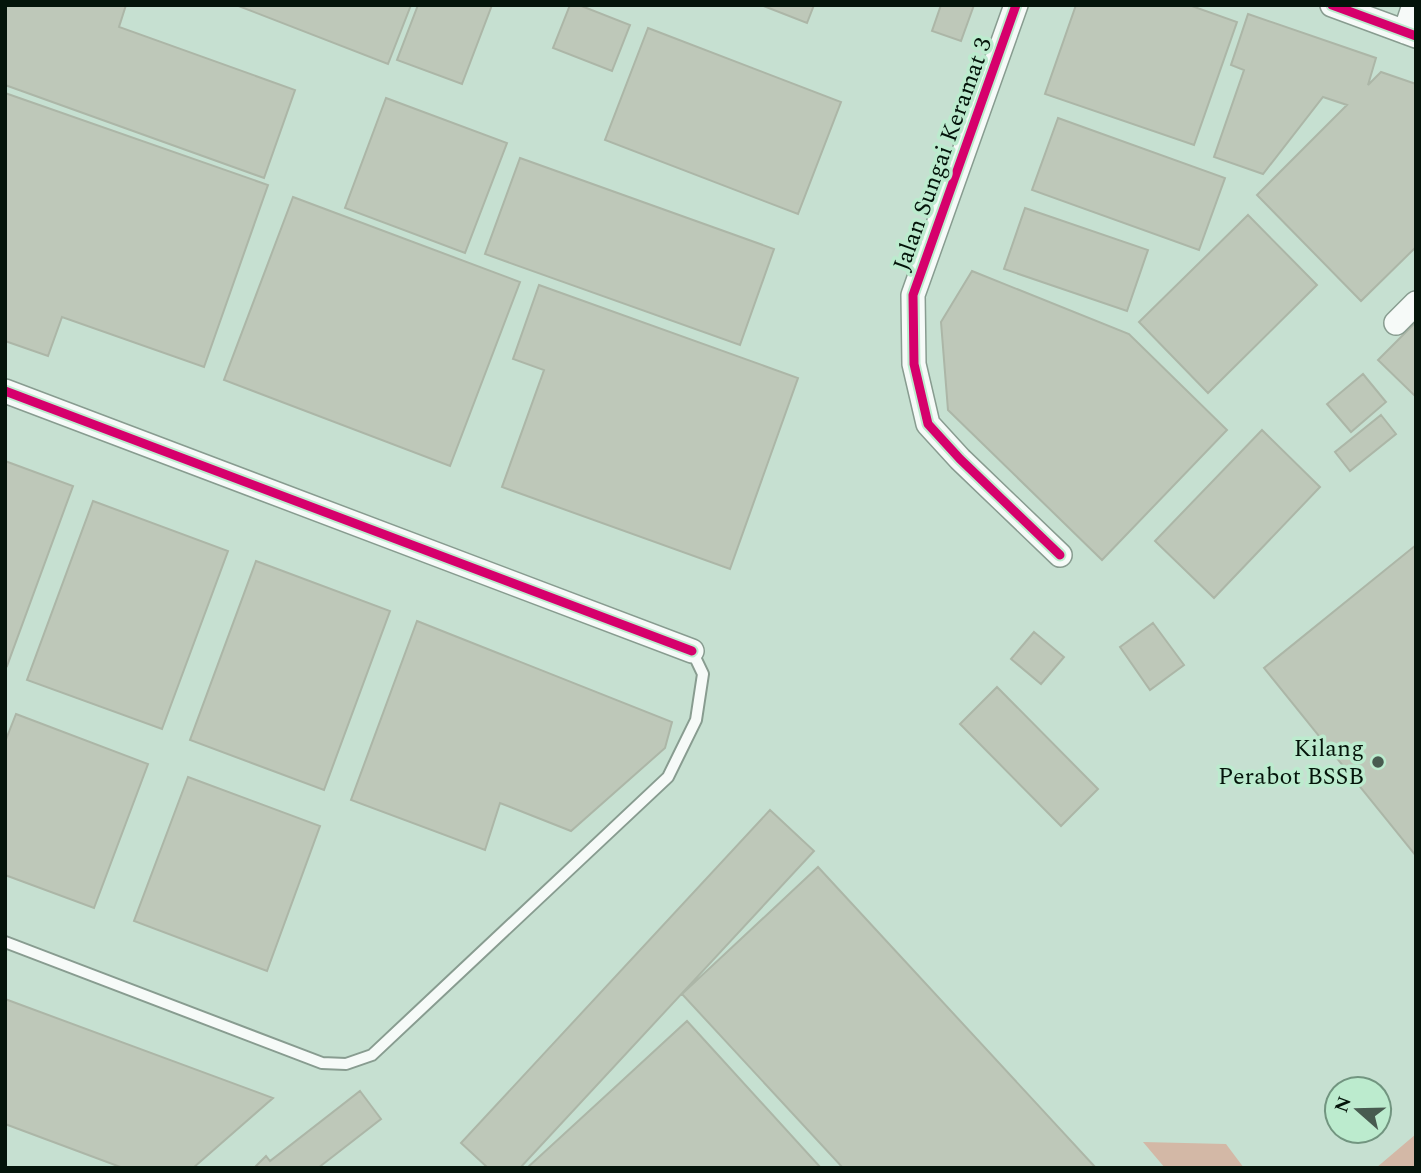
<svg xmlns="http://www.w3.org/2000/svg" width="1421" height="1173" font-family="Spectral,serif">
	<rect width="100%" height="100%" fill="#c6e0d1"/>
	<path fill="#d3b8a6" d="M1416,1134V1168H1376Z
		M1143,1142L1226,1144L1244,1168H1165Z"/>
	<path fill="#bec8b9" stroke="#acb6a7" stroke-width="2" d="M5,5H126L119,27L295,90L264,178L5,85Z
		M236,5H411L388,64Z
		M418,5H492L462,84L397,60Z
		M570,5H579L630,25L612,71L553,48Z
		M761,5H814L807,23Z
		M941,5H974L961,41L932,31Z
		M1076,5H1189L1237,22L1194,145L1045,94Z
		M1248,14L1376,58L1368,85L1381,72L1416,84V247L1361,301L1257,195L1347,105L1323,97L1263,174L1214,157L1244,70L1231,65Z
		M648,28L841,102L798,214L605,140Z
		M5,93L268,185L204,367L62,317L48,356L5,341Z
		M386,98L507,143L465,253L345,208Z
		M1058,118L1225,178L1199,250L1032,190Z
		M520,158L774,249L740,345L485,254Z
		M293,197L520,282L450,466L224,380Z
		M1025,208L1148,250L1127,311L1004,269Z
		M1248,215L1317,285L1208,393L1139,322Z
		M972,271L1129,334L1227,430L1102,560L948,410L941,322Z
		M539,285L798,378L730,569L502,487L544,370L513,359Z
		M1416,322V397L1378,360Z
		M1363,374L1386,402L1351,432L1327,404Z
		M1381,415L1396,434L1350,471L1335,452Z
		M1262,430L1320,487L1214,598L1155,541Z
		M5,461L73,486L7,666L5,665Z
		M93,501L228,551L162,729L27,680Z
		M1416,545V856L1264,668Z
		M256,561L390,611L324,790L190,740Z
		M417,621L672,722L665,748L571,831L500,803L485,850L351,800Z
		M1153,623L1184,665L1150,690L1120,647Z
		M1034,632L1064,657L1041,684L1011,659Z
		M997,687L1098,789L1061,826L960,724Z
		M16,714L148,764L94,908L5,875V742Z
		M188,777L320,826L267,971L134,921Z
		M770,810L814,851L520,1168H488L461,1143Z
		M818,867L1096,1168H843L682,994Z
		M5,999L273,1098L193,1168H123L5,1124Z
		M687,1021L821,1168H527L612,1090Z
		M360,1091L381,1119L318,1168H254L266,1156L270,1161Z"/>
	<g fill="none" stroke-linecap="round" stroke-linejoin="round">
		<g stroke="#889c90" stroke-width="14">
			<path id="lane" d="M5,942L322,1063L346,1064L372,1055L668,777L696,720L703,674L692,651"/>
		</g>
		<g stroke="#889c90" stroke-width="26">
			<path id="street" d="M1016,5L913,295L914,364L928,424L960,459L1060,555
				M1332,5L1416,36
				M1405,32L1414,5
				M1396,323L1416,303
				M5,391L692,651"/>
		</g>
		<use href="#lane" stroke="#f6faf8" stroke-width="10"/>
		<use href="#street" stroke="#f6faf8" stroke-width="23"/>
		<g stroke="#bcebce" stroke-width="13">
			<path id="cycleway" d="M1016,5L913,295L914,364L928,424L960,459L1060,555
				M1332,5L1416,36
				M5,391L692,651"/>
		</g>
		<use href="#cycleway" stroke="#d6006c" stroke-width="9"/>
	</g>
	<circle fill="#485b50" stroke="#bcebce" stroke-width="2.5" cx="1378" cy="762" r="7"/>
	<g text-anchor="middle" stroke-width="7" stroke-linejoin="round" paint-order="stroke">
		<g font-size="24" fill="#04140a" stroke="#bcebce">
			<text transform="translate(942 154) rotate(-70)" y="8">Jalan Sungai Keramat 3</text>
		</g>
		<g font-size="24" fill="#04140a" stroke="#bcebce" text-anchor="end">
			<text x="1364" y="756">Kilang<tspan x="1364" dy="28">Perabot BSSB</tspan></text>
		</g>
	</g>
	<rect width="1421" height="1173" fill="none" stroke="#04140a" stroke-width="14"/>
	<g transform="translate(1358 1110) rotate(290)"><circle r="33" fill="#bcebce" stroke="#729580" stroke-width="2"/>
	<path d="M0-5L12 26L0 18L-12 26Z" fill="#485b50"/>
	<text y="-10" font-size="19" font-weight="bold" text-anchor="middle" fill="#04140a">N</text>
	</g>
</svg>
